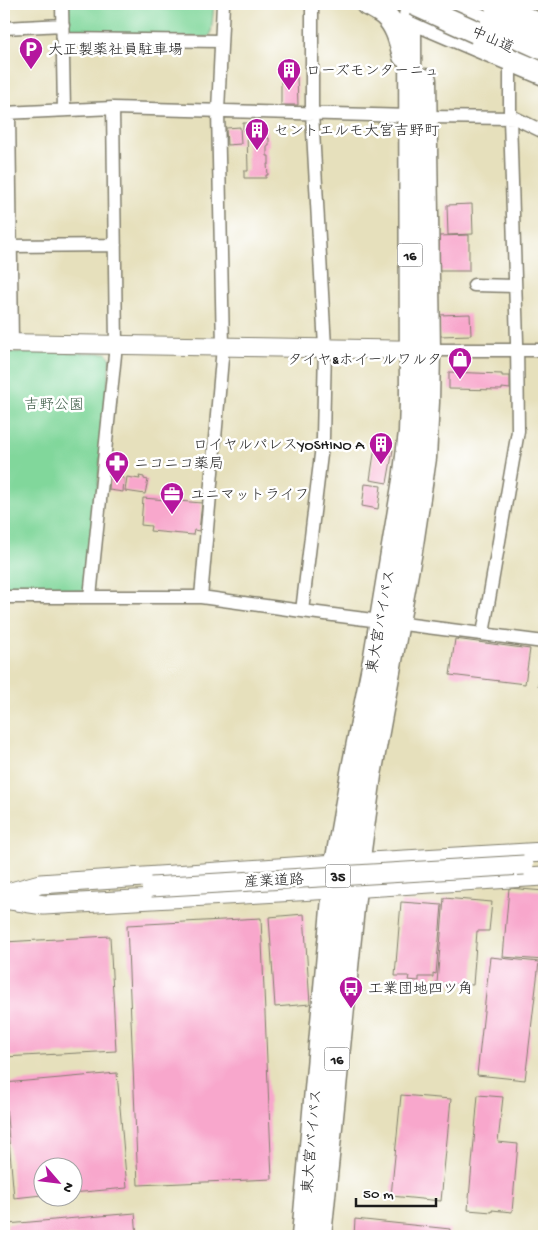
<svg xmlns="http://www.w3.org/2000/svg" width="548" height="1240" font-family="'Gochi Hand','Klee One',sans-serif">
	<rect width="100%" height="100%" fill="#fff"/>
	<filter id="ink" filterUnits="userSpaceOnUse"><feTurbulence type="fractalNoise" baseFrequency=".02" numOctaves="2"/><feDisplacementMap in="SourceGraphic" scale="10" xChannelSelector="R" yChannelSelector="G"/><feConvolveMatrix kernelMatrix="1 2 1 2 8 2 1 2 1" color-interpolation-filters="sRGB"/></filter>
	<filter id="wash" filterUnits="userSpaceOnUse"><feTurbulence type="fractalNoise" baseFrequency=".0096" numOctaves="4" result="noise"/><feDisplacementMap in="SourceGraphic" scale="20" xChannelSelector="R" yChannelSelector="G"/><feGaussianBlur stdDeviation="1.12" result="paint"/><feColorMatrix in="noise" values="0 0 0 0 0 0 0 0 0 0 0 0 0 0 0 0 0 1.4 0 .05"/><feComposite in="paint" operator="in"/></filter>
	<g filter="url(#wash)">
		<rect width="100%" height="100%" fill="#e6e0bc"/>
		<path fill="#81d79b" stroke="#4e7a5c" d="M67,4H214L211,34L208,37L72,36L67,32Z
			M4,352L106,353L110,357L88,588L84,591H4Z"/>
		<g id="blocks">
			<path fill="#f8a7cc" d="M297,77L298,105H281V78Z
				M243,123H265V126H267V138H269V146H267V156H269V164H267L268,175H266V178H244V171H248L247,131H243Z
				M240,127L241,144L227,145L226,128Z
				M472,204L473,234L448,235L447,205Z
				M469,235V271H439V236Z
				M470,314L471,335L440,336L439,315Z
				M449,372L502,374V376H510V389L502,388V390L449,389Z
				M375,447L393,450L387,483L370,480Z
				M110,476L124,478L123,492L109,490Z
				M139,476L144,477V479L148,480L145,494L125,491L127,477L140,479Z
				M365,484L381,486L378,509L362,506Z
				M143,498L202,503L199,531L194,530L193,535L150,531L151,526L141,525Z
				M455,639L530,649L525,684L450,675Z
				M543,647H544V686H538Z
				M509,888L544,891V960L503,957Z
				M444,898L492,902L489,931H477L473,985L437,983Z
				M401,902L442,905L436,974L433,973V977H419V981L408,980L409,976H395Z
				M304,914L310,1004L275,1007L269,917Z
				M261,918L272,1179L138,1185L127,925Z
				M110,936L116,1051L4,1057V942Z
				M490,957L539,962L525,1080L477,1075Z
				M117,1073L127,1188L72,1193V1168H42V1195L14,1198L4,1083Z
				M401,1095L451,1099L441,1201L391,1196Z
				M478,1095L503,1097L498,1142L518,1144L512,1212L492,1210V1212L468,1210Z
				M135,1213L137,1236H8L7,1224Z
				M355,1219L450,1229L449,1236H354Z"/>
		</g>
	</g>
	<g filter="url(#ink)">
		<use href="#blocks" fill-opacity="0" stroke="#817e6c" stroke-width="1"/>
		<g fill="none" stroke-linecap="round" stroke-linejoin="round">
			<g stroke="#817e6c" stroke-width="15">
				<path id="street" d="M62,4L64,110
					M4,28L63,25
					M63,39L221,41
					M4,113L113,108L410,116
					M9,113L12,343
					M426,117L515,118L544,132
					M11,246L115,245
					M474,285L515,286
					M429,350H544
					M4,597H201L302,611L544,642
					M90,597L116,345L113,108
					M201,597L223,347L218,111L223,4
					M302,611L323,438L325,347L312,113V4
					M483,634L518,431L517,342L510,118V59"/>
			</g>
			<g stroke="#817e6c" stroke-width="20">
				<path id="secondary" d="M4,343L424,350"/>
			</g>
			<g stroke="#817e6c" stroke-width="21">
				<path id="primary" d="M4,894L40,884L336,864L544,852
					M4,899L44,905L333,889L544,876"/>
			</g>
			<g stroke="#817e6c" stroke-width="25">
				<path id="highway" d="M367,4C373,7 380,11 385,15C397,26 400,41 404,56
					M445,4L544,49
					M495,4L544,27
					M410,17L544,74
					M303,1236L336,864L352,773L375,656L404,480L410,432L411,402L410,17L412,4
					M320,1236L355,888L370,775L411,551L425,458L428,402L429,350L425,80"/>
			</g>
			<use href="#street" stroke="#fff" stroke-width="12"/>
			<use href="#secondary" stroke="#fff" stroke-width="18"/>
			<use href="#primary" stroke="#fff" stroke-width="19"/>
			<use href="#highway" stroke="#fff" stroke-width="22"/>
			<g stroke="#817e6c" stroke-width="21" stroke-linecap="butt">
				<path id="primary-bridge" d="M151,887L524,865"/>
			</g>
			<g stroke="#817e6c" stroke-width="25" stroke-linecap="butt">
				<path id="highway-bridge" d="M414,4L476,32"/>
			</g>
			<use href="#primary-bridge" stroke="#fff" stroke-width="19"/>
			<use href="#highway-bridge" stroke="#fff" stroke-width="22"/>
		</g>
	</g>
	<defs>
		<g id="parking-pin" transform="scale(1.25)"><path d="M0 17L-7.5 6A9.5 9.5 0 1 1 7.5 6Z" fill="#b5179e" stroke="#fff"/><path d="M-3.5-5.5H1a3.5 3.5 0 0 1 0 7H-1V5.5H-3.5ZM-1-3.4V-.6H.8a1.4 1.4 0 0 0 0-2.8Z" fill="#fff"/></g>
		<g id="building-pin" transform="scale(1.25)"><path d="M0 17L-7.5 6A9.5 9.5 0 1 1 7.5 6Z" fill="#b5179e" stroke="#fff"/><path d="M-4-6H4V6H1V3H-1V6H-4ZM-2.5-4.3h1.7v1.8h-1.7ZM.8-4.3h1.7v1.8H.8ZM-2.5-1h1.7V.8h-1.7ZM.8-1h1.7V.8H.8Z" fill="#fff"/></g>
		<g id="shop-pin" transform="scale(1.25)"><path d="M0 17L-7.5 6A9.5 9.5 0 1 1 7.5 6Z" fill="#b5179e" stroke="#fff"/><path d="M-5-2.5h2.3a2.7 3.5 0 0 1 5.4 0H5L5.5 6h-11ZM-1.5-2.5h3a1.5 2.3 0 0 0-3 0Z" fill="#fff"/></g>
		<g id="pharmacy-pin" transform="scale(1.25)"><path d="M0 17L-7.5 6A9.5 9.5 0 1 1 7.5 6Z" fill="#b5179e" stroke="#fff"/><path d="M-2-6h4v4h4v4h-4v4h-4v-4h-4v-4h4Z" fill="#fff"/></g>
		<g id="office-pin" transform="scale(1.25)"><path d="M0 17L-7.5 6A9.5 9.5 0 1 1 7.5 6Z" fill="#b5179e" stroke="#fff"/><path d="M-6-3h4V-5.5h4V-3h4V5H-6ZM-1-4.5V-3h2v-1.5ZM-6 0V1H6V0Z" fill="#fff"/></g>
		<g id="bus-pin" transform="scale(1.25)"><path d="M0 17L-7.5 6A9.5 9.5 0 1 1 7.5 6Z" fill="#b5179e" stroke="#fff"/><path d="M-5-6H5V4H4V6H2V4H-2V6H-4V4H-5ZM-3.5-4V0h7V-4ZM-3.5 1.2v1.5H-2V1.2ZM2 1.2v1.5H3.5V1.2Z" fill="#fff"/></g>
	</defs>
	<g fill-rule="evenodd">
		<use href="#parking-pin" x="31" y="49"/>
		<use href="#building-pin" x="289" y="70"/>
		<use href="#building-pin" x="257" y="130"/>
		<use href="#shop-pin" x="460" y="359"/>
		<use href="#building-pin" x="381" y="444"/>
		<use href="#pharmacy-pin" x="117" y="463"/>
		<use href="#office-pin" x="172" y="494"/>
		<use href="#bus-pin" x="351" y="988"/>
	</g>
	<g text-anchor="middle" stroke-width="5" stroke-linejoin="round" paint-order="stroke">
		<g fill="#fff" stroke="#606060" stroke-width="1">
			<rect x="397.5" y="243.5" width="25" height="23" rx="4"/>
			<rect x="325.5" y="864.5" width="25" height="23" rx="4"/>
			<rect x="324.5" y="1047.5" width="25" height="23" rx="4"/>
		</g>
		<g font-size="14" font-weight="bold" fill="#1c1c1c">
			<text x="410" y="260">16</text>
			<text x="338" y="881">35</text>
			<text x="337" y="1064">16</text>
		</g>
		<g font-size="15" fill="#1c1c1c" stroke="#fff">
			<text transform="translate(493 39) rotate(24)" y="5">中山道</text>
			<text transform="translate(380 621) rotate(-80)" y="5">東大宮バイパス</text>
			<text transform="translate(274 880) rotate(-3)" y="5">産業道路</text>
			<text transform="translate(311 1141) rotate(-85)" y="5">東大宮バイパス</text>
		</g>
		<g font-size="15" fill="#1c1c1c" stroke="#fff" text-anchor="start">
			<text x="48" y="54">大正製薬社員駐車場</text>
			<text x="306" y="75">ローズモンターニュ</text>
			<text x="274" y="135">セントエルモ大宮吉野町</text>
			<text x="442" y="364" text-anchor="end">タイヤ&amp;ホイールワルタ</text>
			<text x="364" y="449" text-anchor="end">ロイヤルパレスYOSHINO A</text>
			<text x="134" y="468">ニコニコ薬局</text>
			<text x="190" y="499">ユニマットライフ</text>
			<text x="368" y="993">工業団地四ツ角</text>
		</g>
		<g font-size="15" fill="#3f5d48" stroke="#fff">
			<text x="54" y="409">吉野公園</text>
		</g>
	</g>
	<rect width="548" height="1240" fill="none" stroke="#fff" stroke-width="20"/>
	<g transform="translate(58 1182) rotate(118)"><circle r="24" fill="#ffffff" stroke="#a4a4a4"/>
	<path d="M0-4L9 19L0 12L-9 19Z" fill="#b5179e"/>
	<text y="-8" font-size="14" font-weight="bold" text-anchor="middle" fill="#1c1c1c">N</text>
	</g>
	<path d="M356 1198v8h80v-8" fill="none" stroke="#1c1c1c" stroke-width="2.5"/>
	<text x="363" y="1198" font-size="15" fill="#1c1c1c" stroke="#ffffff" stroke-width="4" paint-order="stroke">50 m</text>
</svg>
